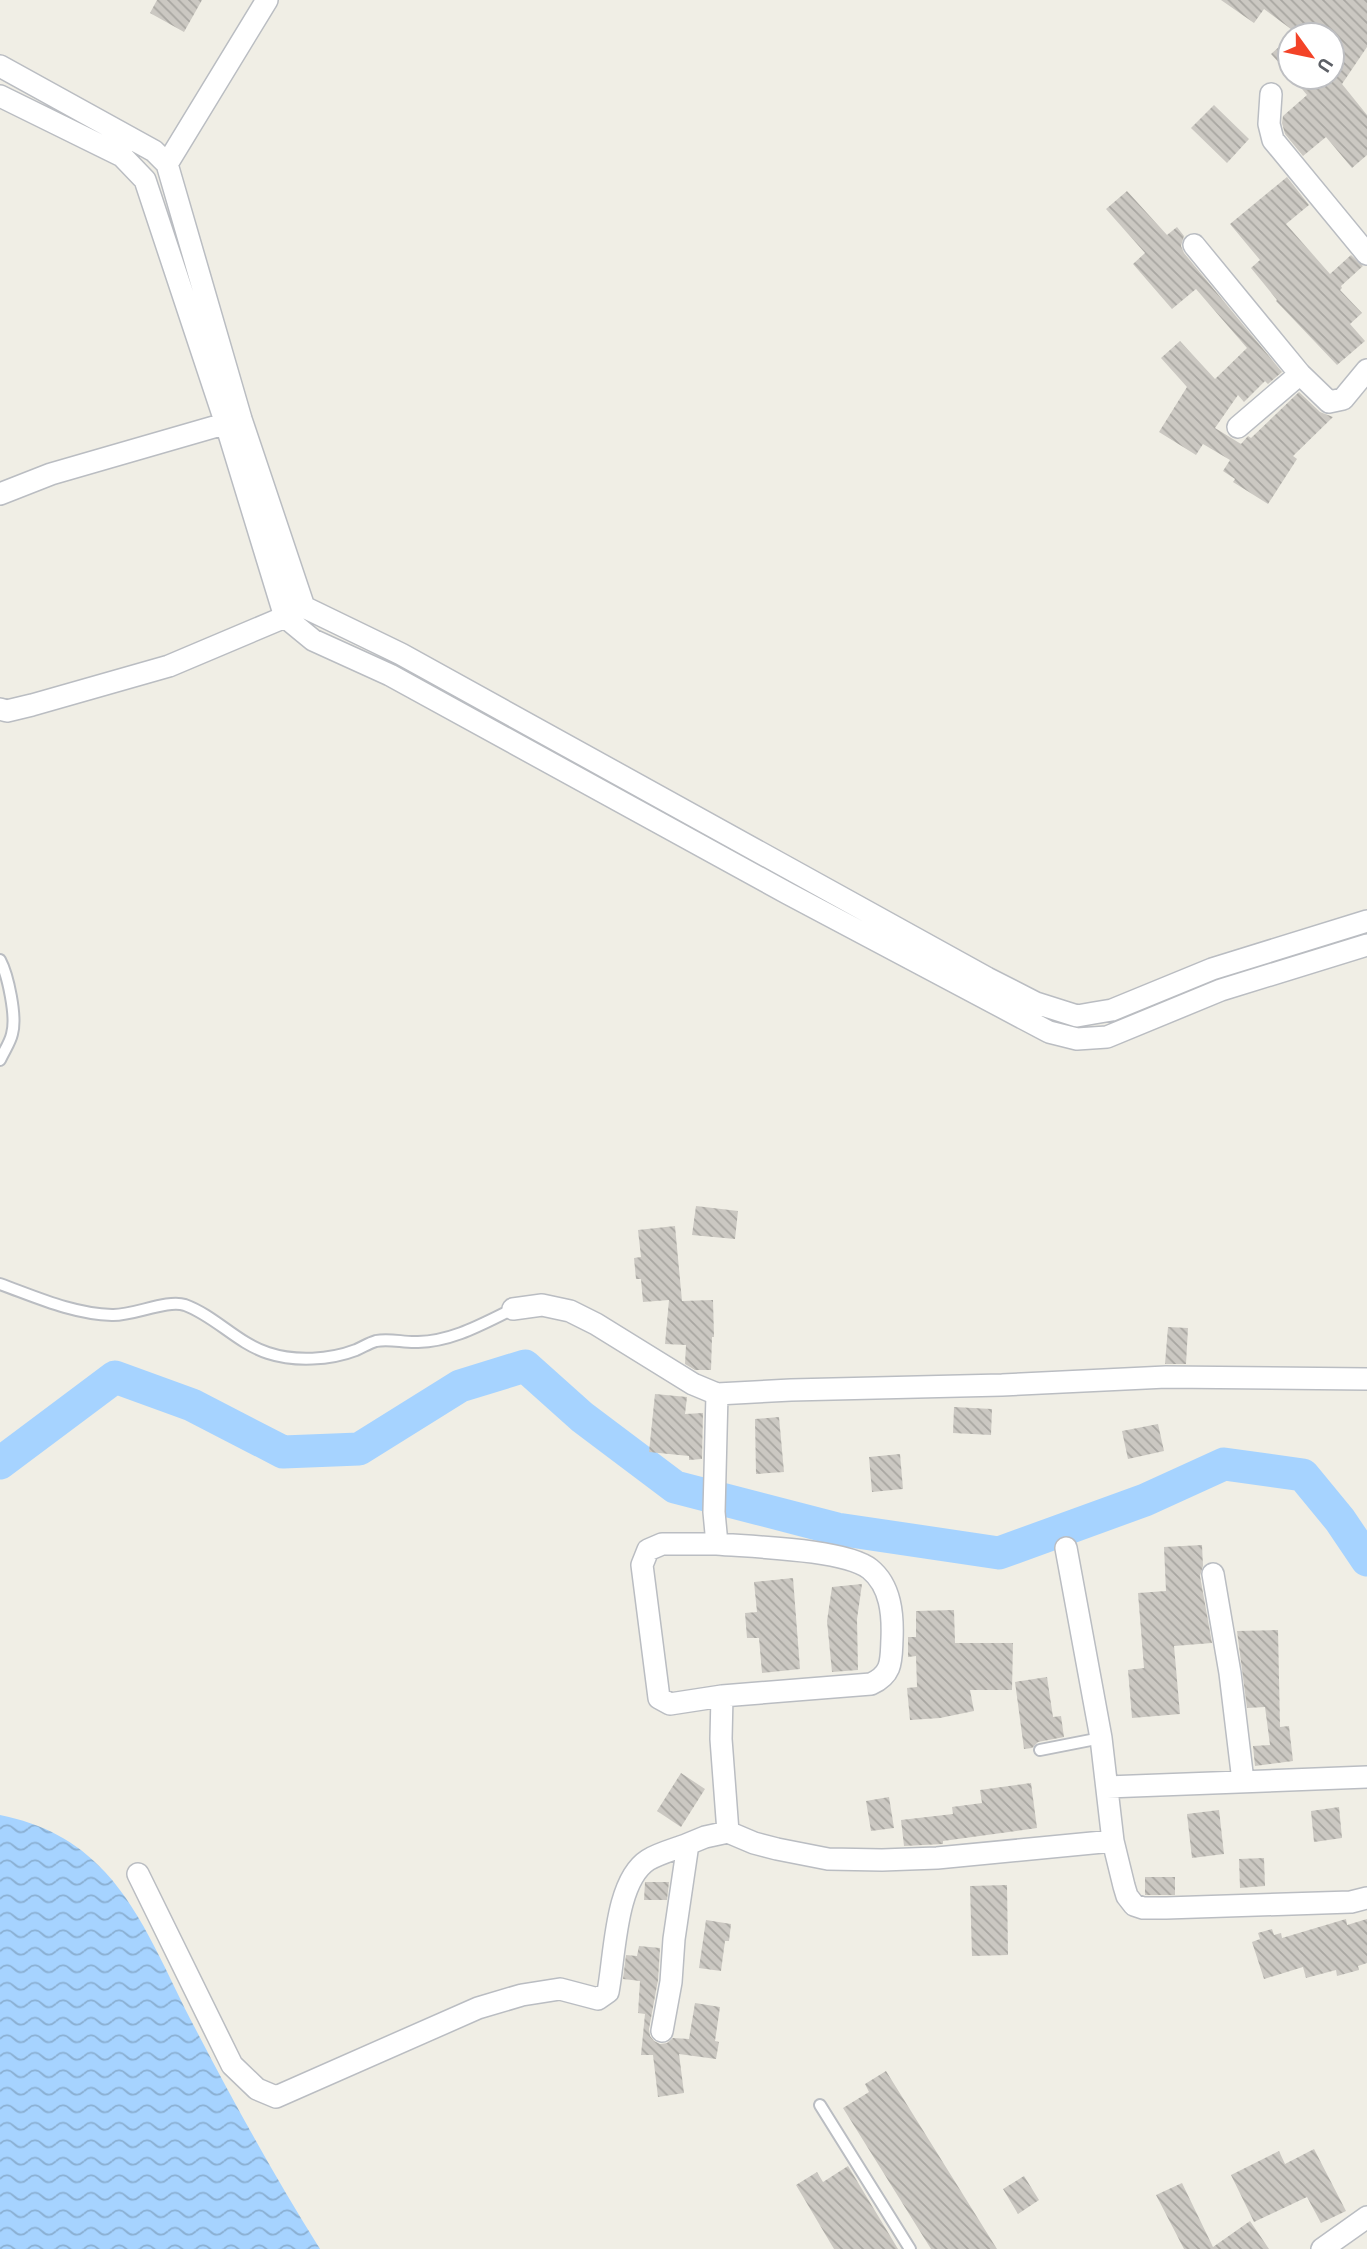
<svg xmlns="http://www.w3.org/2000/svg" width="1367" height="2249" font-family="Barlow,sans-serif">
	<defs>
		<pattern id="water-waves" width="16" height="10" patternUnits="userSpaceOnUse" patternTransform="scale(1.75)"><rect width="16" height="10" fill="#a6d3ff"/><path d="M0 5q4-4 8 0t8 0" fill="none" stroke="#8aafd2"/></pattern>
		<pattern id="building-back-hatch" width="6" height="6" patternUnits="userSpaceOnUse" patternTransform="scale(1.75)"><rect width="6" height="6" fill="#cbc8c2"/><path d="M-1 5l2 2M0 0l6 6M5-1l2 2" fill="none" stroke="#a8a6a1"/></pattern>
	</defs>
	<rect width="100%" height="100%" fill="#f0eee5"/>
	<path fill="url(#water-waves)" d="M0,1815C43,1824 75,1840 105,1872C144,1914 168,1977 195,2028C234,2103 275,2177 320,2249H0Z"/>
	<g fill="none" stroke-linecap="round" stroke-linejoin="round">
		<path stroke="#a6d3ff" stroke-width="33" d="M0,1463L115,1377L192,1405L283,1452L359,1449L460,1386L525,1366L582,1417L675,1487L837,1529L999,1553L1145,1500L1224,1464L1303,1475L1340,1520L1367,1560"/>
	</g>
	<path fill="url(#building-back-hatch)" d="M157,0H202L184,32L150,13Z
		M1221,0H1367V47L1342,84L1367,115V155L1352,168L1326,137L1303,156L1285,134L1282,123L1283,116L1307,95L1292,77H1332V35H1299L1264,9L1254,23Z
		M1290,37V75L1271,54Z
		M1214,105L1249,139L1227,163L1191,128Z
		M1287,177L1309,205L1286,224L1330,274L1351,255L1363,266L1341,286L1342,288L1340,290L1362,313L1350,324L1365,341L1337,365L1276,301L1277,300L1251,268L1260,260L1230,224Z
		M1127,191L1167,235L1177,227L1184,236L1181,246L1184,253L1282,372L1268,384L1265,381L1244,402L1238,395L1215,428L1241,444L1248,436L1251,438L1299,392L1320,412L1333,417L1293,456L1297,459L1268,504L1233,482L1235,479L1223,471L1230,460L1203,444L1196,455L1159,432L1187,387L1161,358L1180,341L1215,379L1247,348L1196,289L1172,309L1133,264L1145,253L1106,209Z
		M696,1206L738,1211L735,1239L692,1235Z
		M675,1226L682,1301L713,1300L714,1337H712L711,1370H695L685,1364L686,1345L665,1344L669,1300L643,1302L641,1279H636L634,1258L641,1257L638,1230Z
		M1168,1327L1188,1328L1186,1364H1165Z
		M655,1394L687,1397L685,1414L703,1413L702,1459L689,1460V1456L649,1452Z
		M954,1407L992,1409L991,1435L953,1433Z
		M779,1417L784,1472L756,1474L755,1419Z
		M1158,1424L1164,1451L1128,1459L1122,1431Z
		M900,1454L903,1489L872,1492L869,1457Z
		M1202,1545L1203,1566L1200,1576L1212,1643L1174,1646L1180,1714L1132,1718L1128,1670L1144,1668L1138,1593L1166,1591L1164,1547Z
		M793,1578L800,1669L762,1673L759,1638H747L745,1613L757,1612L754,1582Z
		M862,1584L857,1619L858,1670L832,1672L827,1621L832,1587Z
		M954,1610L955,1643H1013L1012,1690H970L974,1711L940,1718L910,1720L907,1688L917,1687L916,1656L908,1657V1637H916V1611Z
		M1278,1630L1280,1727L1289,1726L1293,1761L1255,1766L1253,1746L1270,1745L1265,1707L1247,1708L1237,1631Z
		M1047,1677L1053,1717L1061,1716L1064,1737L1038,1742L1032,1748L1024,1749L1015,1682Z
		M681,1773L705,1789L681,1827L657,1811Z
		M1031,1783L1037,1828L943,1841V1844L904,1846L901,1820L953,1814L952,1807L982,1803L980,1790Z
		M889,1797L894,1828L871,1831L866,1801Z
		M1339,1807L1342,1838L1314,1842L1311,1811Z
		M1219,1810L1224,1854L1192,1858L1187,1814Z
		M1264,1858L1265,1886L1240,1888L1239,1859Z
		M1145,1877H1175V1895H1145Z
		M645,1882H669L667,1900H644Z
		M1007,1885L1008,1955L972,1956L970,1886Z
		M1346,1919L1347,1925L1367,1919V1963L1358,1966L1359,1970L1337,1976L1336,1970L1306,1978L1303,1967L1264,1979L1252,1942L1260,1939L1258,1933L1272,1929L1274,1935L1281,1933L1282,1938Z
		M706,1920L731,1924L729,1941H725L721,1971L699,1968Z
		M639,1946L660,1948L658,1980L649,2029L650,2036L654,2041L660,2044L667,2043L673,2038L689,2039L695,2003L720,2007L715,2041L719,2042L716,2059L679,2054L684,2093L658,2097L653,2055H641L645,2014L638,2013L640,1981L623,1979L626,1955L637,1956Z
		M886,2071L997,2249H931L843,2108L869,2092L865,2084Z
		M1314,2149L1346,2211L1321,2223L1307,2197L1254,2222L1231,2175L1279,2151L1285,2164Z
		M848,2166L889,2234L898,2249H834L796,2185L817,2172L823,2182Z
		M1024,2176L1039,2200L1018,2214L1003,2189Z
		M1182,2183L1213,2247L1250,2221L1269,2249H1184L1156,2195Z"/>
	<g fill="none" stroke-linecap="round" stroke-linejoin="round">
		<g stroke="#babdc2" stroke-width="14">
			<path id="service" d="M0,960C8,975 17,1017 12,1034C10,1043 4,1051 0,1060
				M0,1284C36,1297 73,1314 112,1315C133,1316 167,1299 185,1305C215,1316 237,1343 268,1353C295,1362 330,1360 356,1350C363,1347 369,1343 376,1341C390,1338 404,1343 418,1342C453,1341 482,1324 513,1309
				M1040,1750L1101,1738
				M820,2105L910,2249"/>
		</g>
		<g stroke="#babdc2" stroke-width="24">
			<path id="minor" d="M0,66L154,151L167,164L241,419L304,607L401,654L987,978L1036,1003L1077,1016L1094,1013L1112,1010L1212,969L1367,921
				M1271,94L1269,124L1273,140L1367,254
				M0,96L122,156L145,180L226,424L285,617L313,640L390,675L787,893L1049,1032L1077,1039L1107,1037L1221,990L1367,945
				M167,164L267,0
				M1194,245L1300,374L1329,402L1343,399L1367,370
				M1238,427L1300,374
				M0,494L51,474L238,420
				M0,709L7,711L32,705L169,666L285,617L298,610
				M513,1309L542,1305L570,1311L596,1324L693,1384L717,1394
				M717,1544C751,1547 845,1549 870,1569C891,1586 893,1615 892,1639C891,1660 893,1674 871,1684L722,1696L670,1704L659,1698L642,1565L648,1550L662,1544H717L714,1512L717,1394L791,1390L1002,1385L1166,1377L1367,1379
				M1066,1548L1101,1738L1113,1841L1124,1886L1127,1896L1134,1905L1143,1908H1166L1351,1902L1367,1898
				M1213,1574L1230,1673L1243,1781
				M722,1696L721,1739L728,1832
				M1107,1787L1367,1777
				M138,1874L232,2065L257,2089L276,2097L478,2008L522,1995L560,1989L598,1999L608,1992C615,1956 615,1881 648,1860C659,1853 676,1849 688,1844
				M662,2031L671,1982L674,1939L688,1844L705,1837L728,1832L754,1843L777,1849L828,1859L882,1860L937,1858L1113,1841
				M1322,2249L1367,2217"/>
		</g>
		<use href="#service" stroke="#fff" stroke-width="10"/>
		<use href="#minor" stroke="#fff" stroke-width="21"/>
	</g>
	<g transform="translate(1311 56) rotate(123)"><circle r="33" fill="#ffffff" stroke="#bebfc2" stroke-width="2"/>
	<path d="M0-5L12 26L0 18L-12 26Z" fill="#f34328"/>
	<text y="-10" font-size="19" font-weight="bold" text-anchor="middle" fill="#5d6066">U</text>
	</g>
</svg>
